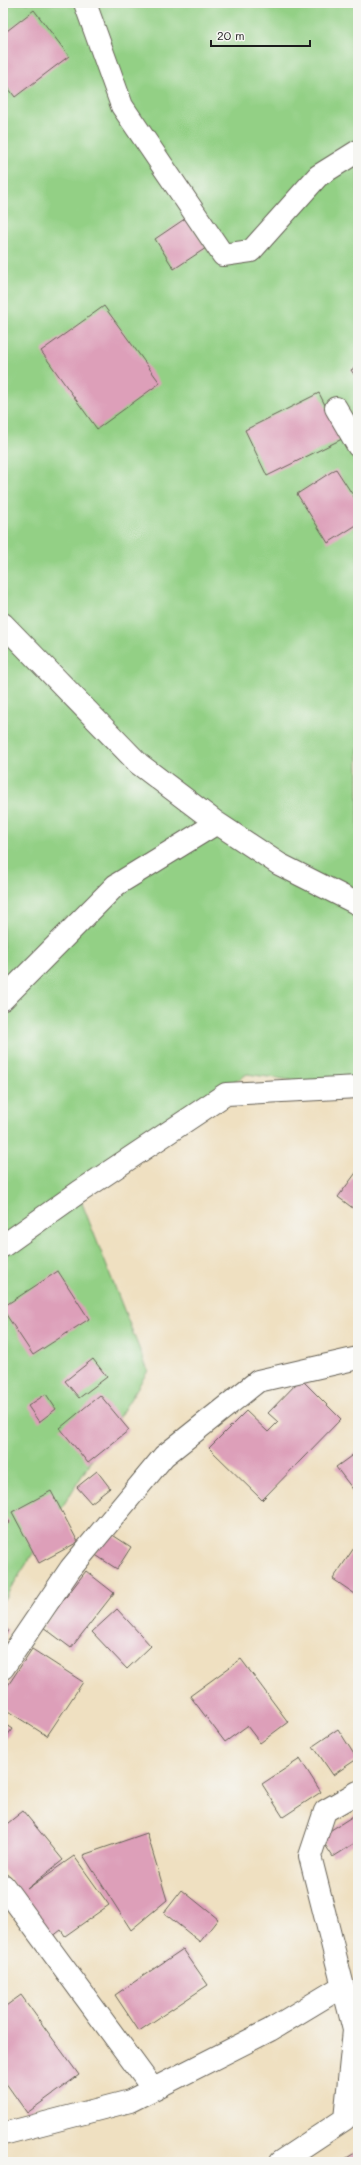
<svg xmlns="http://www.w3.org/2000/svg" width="361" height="2165" font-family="Mali,sans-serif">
	<rect width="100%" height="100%" fill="#f6f6f2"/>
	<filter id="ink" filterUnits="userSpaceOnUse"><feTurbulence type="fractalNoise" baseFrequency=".025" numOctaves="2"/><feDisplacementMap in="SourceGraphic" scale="8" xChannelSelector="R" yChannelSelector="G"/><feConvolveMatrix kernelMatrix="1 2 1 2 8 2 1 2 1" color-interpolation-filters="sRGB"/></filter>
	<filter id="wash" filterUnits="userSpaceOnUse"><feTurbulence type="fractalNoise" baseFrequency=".012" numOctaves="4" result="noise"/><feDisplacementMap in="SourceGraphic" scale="16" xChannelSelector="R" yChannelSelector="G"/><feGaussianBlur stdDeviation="0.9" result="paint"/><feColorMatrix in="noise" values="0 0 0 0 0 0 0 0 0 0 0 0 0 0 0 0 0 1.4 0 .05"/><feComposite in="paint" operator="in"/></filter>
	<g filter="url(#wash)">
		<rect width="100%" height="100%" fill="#efe0c1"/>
		<path fill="#93d085" stroke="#587650" d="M3,3H358V1079L340,1087L247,1074L76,1188L148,1371L3,1601Z"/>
		<g id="blocks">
			<path fill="#dd9fb9" d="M34,10L69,56L15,97L3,81V34Z
				M186,218L206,248L174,269L155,239Z
				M104,306L160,383L97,429L41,351Z
				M358,366V380L351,370Z
				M319,393L342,439L267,476L245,430Z
				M336,469L358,503V524L328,543L297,494Z
				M358,1170V1212L338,1197Z
				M58,1271L89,1319L33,1355L3,1310V1307Z
				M93,1359L107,1377L79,1398L65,1381Z
				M301,1379L341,1419L262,1500L209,1448L246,1411L268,1432L278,1422L268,1413Z
				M46,1394L56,1409L39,1422L28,1406Z
				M100,1395L129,1430L88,1463L60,1428Z
				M358,1451V1496L336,1467Z
				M97,1471L110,1488L91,1503L77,1487Z
				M51,1491L78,1542L39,1563L12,1512Z
				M3,1514L10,1522L3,1528Z
				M108,1532L131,1547L117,1569L94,1554Z
				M358,1542V1596L333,1579Z
				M86,1571L114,1593L71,1648L43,1627Z
				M117,1609L151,1646L127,1669L92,1632Z
				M3,1627L8,1630L3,1639Z
				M32,1649L83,1682L47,1736L3,1708V1693Z
				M241,1659L288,1722L260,1743L247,1726L225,1742L190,1696Z
				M3,1723L12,1729L3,1742Z
				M338,1729L357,1759L333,1775L313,1746Z
				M300,1759L321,1792L283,1817L262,1784Z
				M23,1811L63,1860L27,1889L74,1856L109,1905L65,1936L61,1930L52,1937L3,1869V1827Z
				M358,1813V1841L333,1857L320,1837Z
				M147,1833L167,1900L131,1930L83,1855Z
				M182,1890L218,1919L200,1942L164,1913Z
				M183,1949L208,1985L139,2031L115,1995Z
				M21,1995L79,2075L27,2113L3,2079V2008Z
				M358,2151V2162H340Z"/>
		</g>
	</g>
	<g filter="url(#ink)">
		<use href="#blocks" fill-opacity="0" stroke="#666156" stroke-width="1"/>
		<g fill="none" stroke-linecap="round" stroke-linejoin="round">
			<g stroke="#666156" stroke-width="24">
				<path id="minor" d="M85,3L122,106L223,255L251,251L318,176L358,151
					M336,408L358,446
					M3,624L139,764L217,823L279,864L358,904
					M3,999L116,885L217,823
					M3,1885L153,2089
					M3,2134L130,2101L270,2030L343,1986
					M280,2162L345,2119L354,2030L310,1856L325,1811L358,1792"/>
			</g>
			<g stroke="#666156" stroke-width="24">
				<path id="tertiary" d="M3,1246L79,1192L226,1094L358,1087
					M3,1668L71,1568L164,1456L258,1381L358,1358"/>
			</g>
			<use href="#minor" stroke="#fff" stroke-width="22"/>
			<use href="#tertiary" stroke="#fff" stroke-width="22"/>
		</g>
	</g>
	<rect width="361" height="2165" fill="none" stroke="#f6f6f2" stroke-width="16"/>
	<path d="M211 40v6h99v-6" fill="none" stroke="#1c1c1c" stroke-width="2"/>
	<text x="217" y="40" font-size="12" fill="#1c1c1c" stroke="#f6f6f2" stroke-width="3" paint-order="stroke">20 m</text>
</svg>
